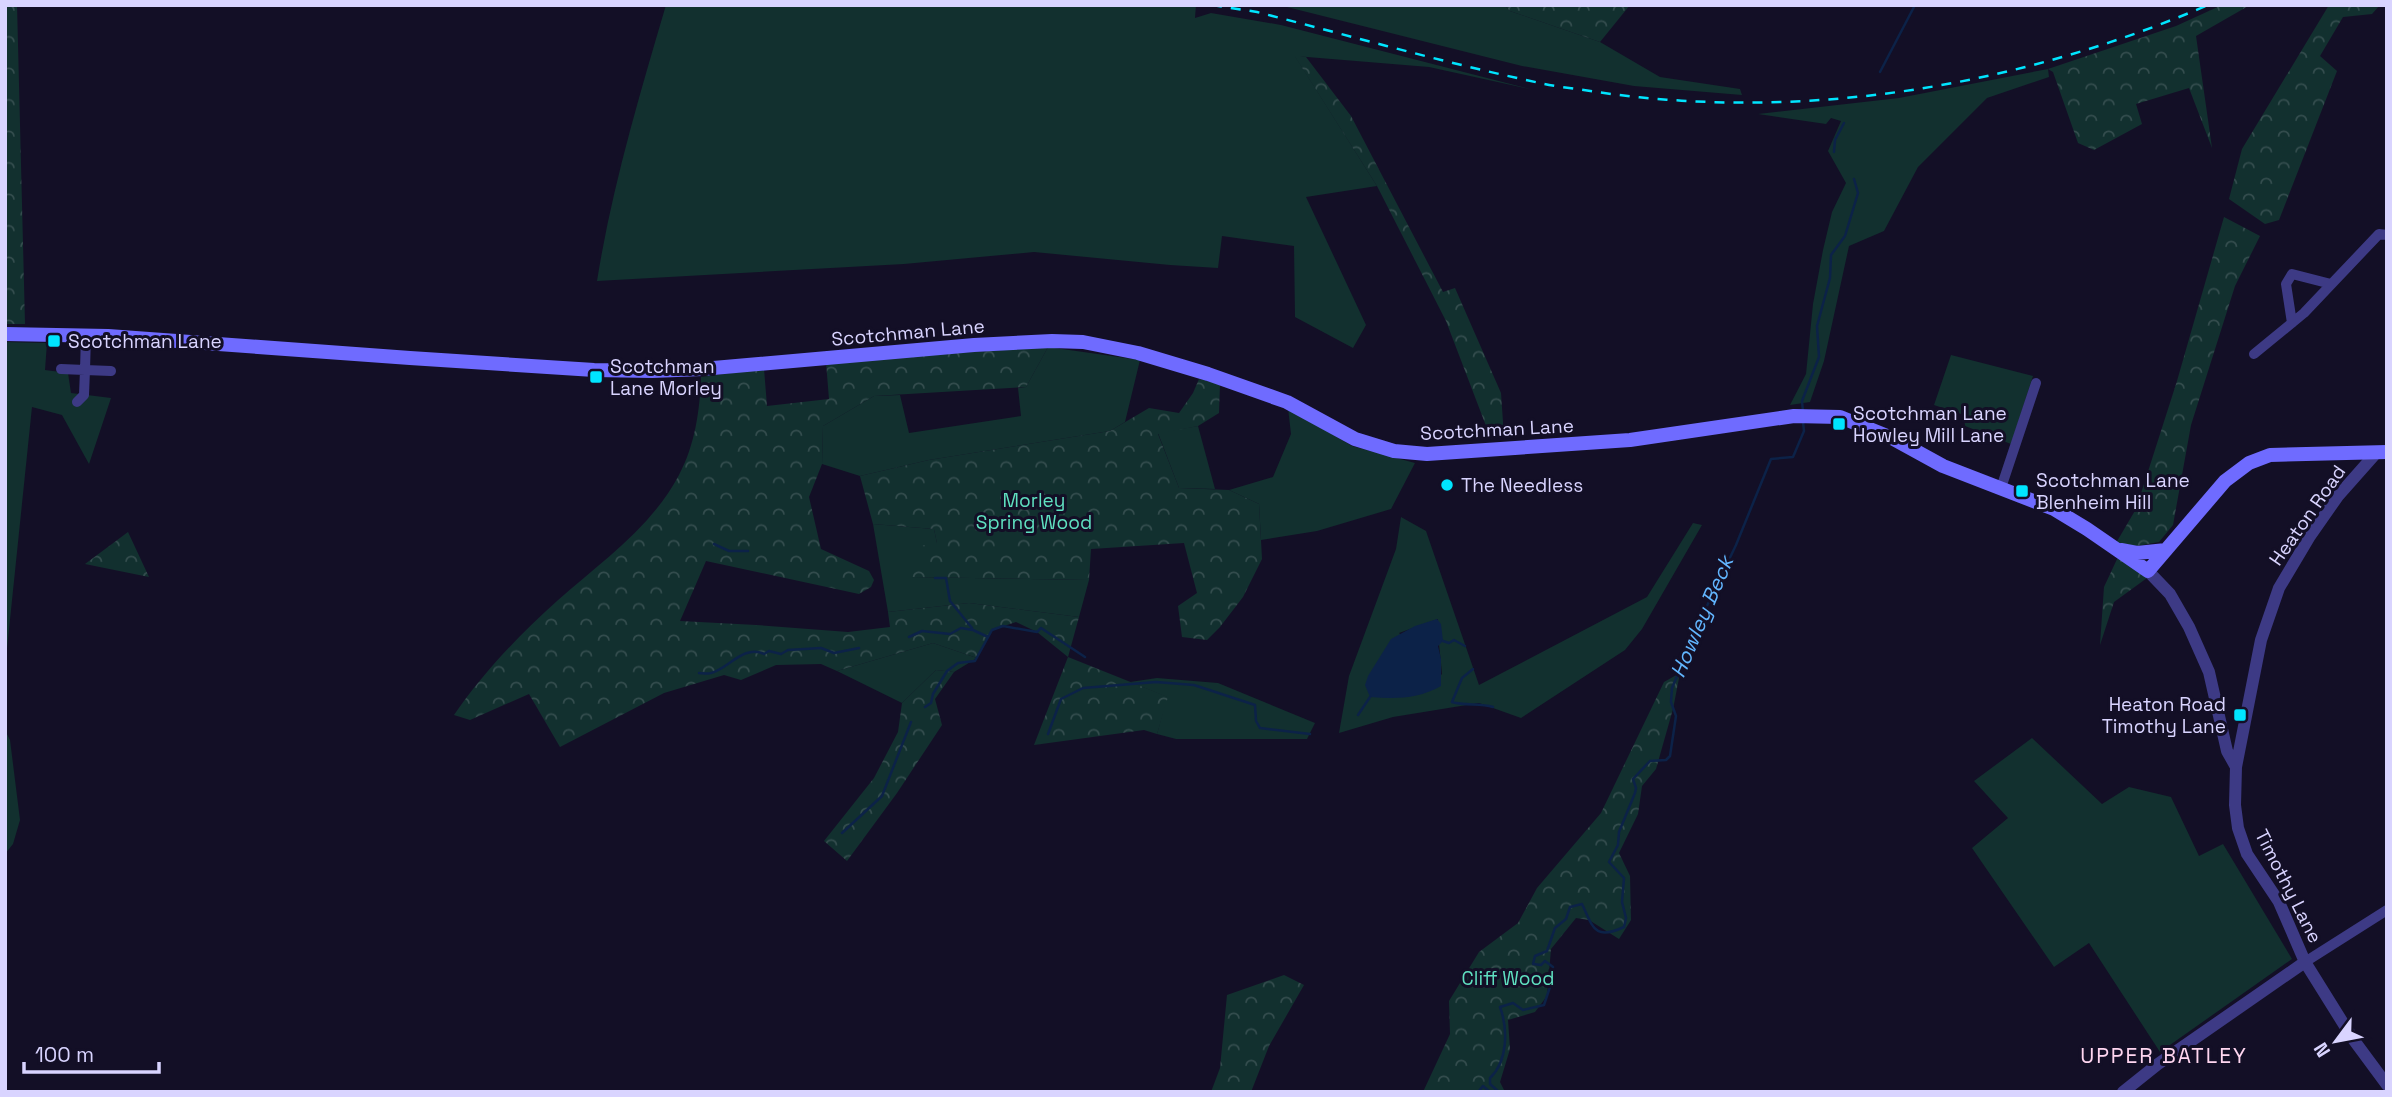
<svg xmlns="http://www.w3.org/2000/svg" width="2392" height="1097" font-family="'Space Grotesk',sans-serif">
	<defs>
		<pattern id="forest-crowns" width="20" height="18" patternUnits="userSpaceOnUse" patternTransform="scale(1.75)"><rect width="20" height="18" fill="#12302f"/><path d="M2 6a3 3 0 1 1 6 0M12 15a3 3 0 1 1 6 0" fill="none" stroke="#344d4e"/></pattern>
	</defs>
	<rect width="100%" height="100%" fill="#130f26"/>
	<path fill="#12302f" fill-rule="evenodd" d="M666,5H1196L1195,18L1211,13L1281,25L1534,90L1429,67L1295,56L1377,186L1306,197L1366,325L1353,348L1295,317L1294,246L1222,236L1218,268L1170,265L1034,252L904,264L597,281C612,187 639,97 666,5Z
		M1279,5H1504L1510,11L1600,42L1660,77L1740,89L1742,95L1634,86L1522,66Z
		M2048,69L2049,77L1987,98L1918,167L1884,231L1849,246L1824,361L1810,402L1790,405L1806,374L1813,304L1823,250L1832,212L1846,183L1828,151L1841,121L1831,118L1826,124L1758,114L1899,98Z
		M5,342L47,343L45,370L68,373L71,393L111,398L89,464L62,415L32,407L5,668Z
		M1048,347L1140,360L1125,422L1110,431L929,460L860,476L822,464L823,426L874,396L900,395L909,433L1021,416L1018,388L1026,387Z
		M1951,355L2033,376L2011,444L1965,426L1964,415L1934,405Z
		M1288,408L1352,446L1415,463L1391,509L1317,531L1261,540L1259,504L1229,490L1273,477L1291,434Z
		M1198,426L1215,489L1179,488L1158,433Z
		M1401,517L1426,531L1479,685L1647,597L1693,523L1702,525L1642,629L1625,650L1521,718L1479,703L1393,717L1339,733L1349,676L1396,549ZM1438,619C1437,638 1441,656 1442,675L1399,633Z
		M873,524L934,529L937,543L912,577L1089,580L1079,617L969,603L888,612Z
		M933,643L977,658L954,672L936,670L902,703L837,671Z
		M1157,678L1218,683L1315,723L1307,739H1176L1157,734L1167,697L1130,682Z
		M5,730L10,740L20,820L13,844L5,854Z
		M2032,738L2102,804L2129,787L2171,797L2199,856L2223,844L2292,959L2160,1052L2089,943L2054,967L1972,848L2008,818L1974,781Z"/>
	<path fill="url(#forest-crowns)" d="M5,5H17L25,324H6Z
		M1504,5H1630L1600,42L1510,11Z
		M2222,5H2250L2196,36L2212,148L2189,88L2136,104L2142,124L2094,150L2078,143L2053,72L2048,69L2176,26Z
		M2329,5H2380L2372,14L2343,17L2320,56L2337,71L2279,220L2265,224L2229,199L2242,149Z
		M1294,55L1306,57L1351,116L1443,292L1455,288L1501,393L1504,437L1491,439L1446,321L1377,186Z
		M2224,217L2260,236L2235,286L2191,425L2173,525L2159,542L2137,546L2116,543L2136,509L2177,381Z
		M1048,347L1026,387L874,396L823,426L822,464L809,497L821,549L869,571L874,580L871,587L859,594L706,561L680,621L756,625L848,632L890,627L888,612L969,603L1079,617L1068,657L1168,697L1157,734L1144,730L1034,745L1068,657L1037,632L1016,622L992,630L977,658L933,643L837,671L821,664L776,665L741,680L724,675L664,693L560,747L529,694L470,720L454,715C483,673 519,635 557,601C601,562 651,528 679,475C695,445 700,410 701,377L764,369L767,406L829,399L826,362Z
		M1199,379L1220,384L1219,413L1198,426L1158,434L1179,488L1229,490L1259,504L1262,559L1243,597L1220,627L1207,640L1182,637L1178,606L1197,593L1184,543L1091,549L1089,580L911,577L914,547L937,543L934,529L873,524L860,476L929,460L1110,431L1149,408L1179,413L1193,393Z
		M128,532L149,577L85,564Z
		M2118,557L2147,578L2114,602L2100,645L2104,587Z
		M936,670L954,672L935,699L942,725L897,793L847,861L824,841L874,778L898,732L902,703Z
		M1680,673L1673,709L1656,769L1642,786L1638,814L1619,853L1630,876L1631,920L1619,939L1589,920L1576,918L1551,949L1547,996L1535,1012L1508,1020L1510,1049L1500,1082L1505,1092H1423L1450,1034L1449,1001L1479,952L1518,923L1537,888L1601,813L1664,682Z
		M1284,975L1304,985L1269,1046L1251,1092H1211L1220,1068L1227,995Z"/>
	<path fill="#0c2248" d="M1437,619L1441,624L1443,641L1438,646L1441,659V686C1418,699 1396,699 1370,697L1365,685L1368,676L1391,639L1415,626Z"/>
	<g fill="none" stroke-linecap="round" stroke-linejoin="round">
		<path stroke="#0c2248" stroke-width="2.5" d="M1880,72L1915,5
			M1834,152L1835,140L1844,123
			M1803,412L1802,401L1819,357L1817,326L1830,278L1831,255L1845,236L1858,193L1854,179
			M714,544L729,551H748
			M935,578H946L950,601L972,628
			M909,637L922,631L950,634L961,628L973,630L988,637
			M1443,641L1449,643L1454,640L1465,646
			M1473,669L1462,678L1452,702C1466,706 1479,703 1493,707
			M699,673C701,673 709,674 711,673C728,669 744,644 764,654L769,651L781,654L788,650L821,648L834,653L859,648
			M925,707L931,703L933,694L947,671L958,663L975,661L992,630L1003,626L1037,632L1041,628L1085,657
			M1358,715L1370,697
			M1048,734L1061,699L1083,688L1156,682L1194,685L1255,705L1256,721L1260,728L1310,734
			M842,833L882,796L911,722
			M1478,1092L1483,1086L1490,1092
			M1499,1092L1490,1084V1078C1508,1061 1508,1029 1500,1007L1513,1003L1523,1010L1544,1005L1550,987L1553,967L1545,961L1541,965L1533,964L1535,956L1547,951L1555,928L1566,919L1570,907L1582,904C1593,927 1594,941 1624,927L1626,918L1622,902L1624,878L1609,862L1618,845L1619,832L1635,793L1636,788L1633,779L1650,761L1666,760L1670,756L1676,716L1671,702L1672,688L1706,608L1736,545L1771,459L1793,457L1804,431L1803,422"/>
		<path stroke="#3d3a85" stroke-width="10" d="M2292,323L2286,284L2292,274L2331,284
			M2254,354L2304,313L2379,234L2387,235
			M61,369L85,370L86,335
			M77,402L84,395L85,370L111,371
			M2001,488L2036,383
			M2305,962L2387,910"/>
		<path stroke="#3d3a85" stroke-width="12" d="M2148,571L2170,594L2189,627L2209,672L2227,751L2236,767L2235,805L2238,828L2247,854L2279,902L2305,962L2353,1039L2387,1085
			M2236,767L2261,640L2279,588L2310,536L2338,496L2377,452
			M2123,1092L2158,1064L2305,962"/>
		<path stroke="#6f6bff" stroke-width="14" d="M5,334L108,336L410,358L594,370L652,371L702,369L974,345L1052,341L1083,342L1138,353L1208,374L1287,402L1355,439L1394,451L1427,454L1630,440L1794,416L1840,417L1892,438L1943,466L2054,509L2087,529L2148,571L2225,481L2249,463L2270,455L2387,452
			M2121,550L2137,553L2166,550"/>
		<path stroke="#00e5ff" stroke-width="2.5" stroke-dasharray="10 9" stroke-linecap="butt" d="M1212,5L1257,12C1351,36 1445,63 1540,83C1558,87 1578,89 1597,92C1803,122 2017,87 2208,5"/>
	</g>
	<g fill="#00e5ff" stroke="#130f26" stroke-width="2.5">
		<rect x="47" y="334" width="14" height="14" rx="3.5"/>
		<rect x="589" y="370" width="14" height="14" rx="3.5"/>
		<rect x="1832" y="417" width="14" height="14" rx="3.5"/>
		<circle cx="1447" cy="485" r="7"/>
		<rect x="2015" y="484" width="14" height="14" rx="3.5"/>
		<rect x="2233" y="708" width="14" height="14" rx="3.5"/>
	</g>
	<g text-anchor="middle" stroke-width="6" stroke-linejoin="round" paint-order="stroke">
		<g font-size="19" fill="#d9d4ff" stroke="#130f26">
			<text transform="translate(908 332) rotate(-5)" y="7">Scotchman Lane</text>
			<text transform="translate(1497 429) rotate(-3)" y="7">Scotchman Lane</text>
			<text transform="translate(2307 515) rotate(-55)" y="7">Heaton Road</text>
			<text transform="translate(2289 886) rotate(63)" y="7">Timothy Lane</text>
		</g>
		<g font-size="19" fill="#d9d4ff" stroke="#130f26" text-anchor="start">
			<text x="68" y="348">Scotchman Lane</text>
			<text x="610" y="373">Scotchman<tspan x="610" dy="22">Lane Morley</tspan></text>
			<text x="1853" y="420">Scotchman Lane<tspan x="1853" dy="22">Howley Mill Lane</tspan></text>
			<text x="2036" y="487">Scotchman Lane<tspan x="2036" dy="22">Blenheim Hill</tspan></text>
			<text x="1461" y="492">The Needless</text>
			<text x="2226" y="711" text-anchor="end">Heaton Road<tspan x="2226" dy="22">Timothy Lane</tspan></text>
		</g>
		<g font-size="19" fill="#5fe0c0" stroke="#130f26">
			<text x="1034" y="507">Morley<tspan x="1034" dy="22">Spring Wood</tspan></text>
			<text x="1508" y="985">Cliff Wood</text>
		</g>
		<g font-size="21" font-style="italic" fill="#62b6ff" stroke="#130f26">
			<text transform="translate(1702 617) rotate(-67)" y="7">Howley Beck</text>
		</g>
		<g font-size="21" letter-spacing="2" fill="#ffd6f0" stroke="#130f26">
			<text x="2164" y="1063">UPPER BATLEY</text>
		</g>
	</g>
	<rect width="2392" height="1097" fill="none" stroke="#d9d4ff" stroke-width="14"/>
	<g transform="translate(2336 1041) rotate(238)" stroke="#130f26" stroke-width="5" paint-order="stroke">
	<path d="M0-5L12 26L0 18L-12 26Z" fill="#d9d4ff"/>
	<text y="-10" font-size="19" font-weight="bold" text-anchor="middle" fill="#d9d4ff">N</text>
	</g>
	<path d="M24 1062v10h135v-10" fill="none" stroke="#d9d4ff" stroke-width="3.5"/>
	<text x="35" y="1062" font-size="21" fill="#d9d4ff" stroke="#130f26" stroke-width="5" paint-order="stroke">100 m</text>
</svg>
